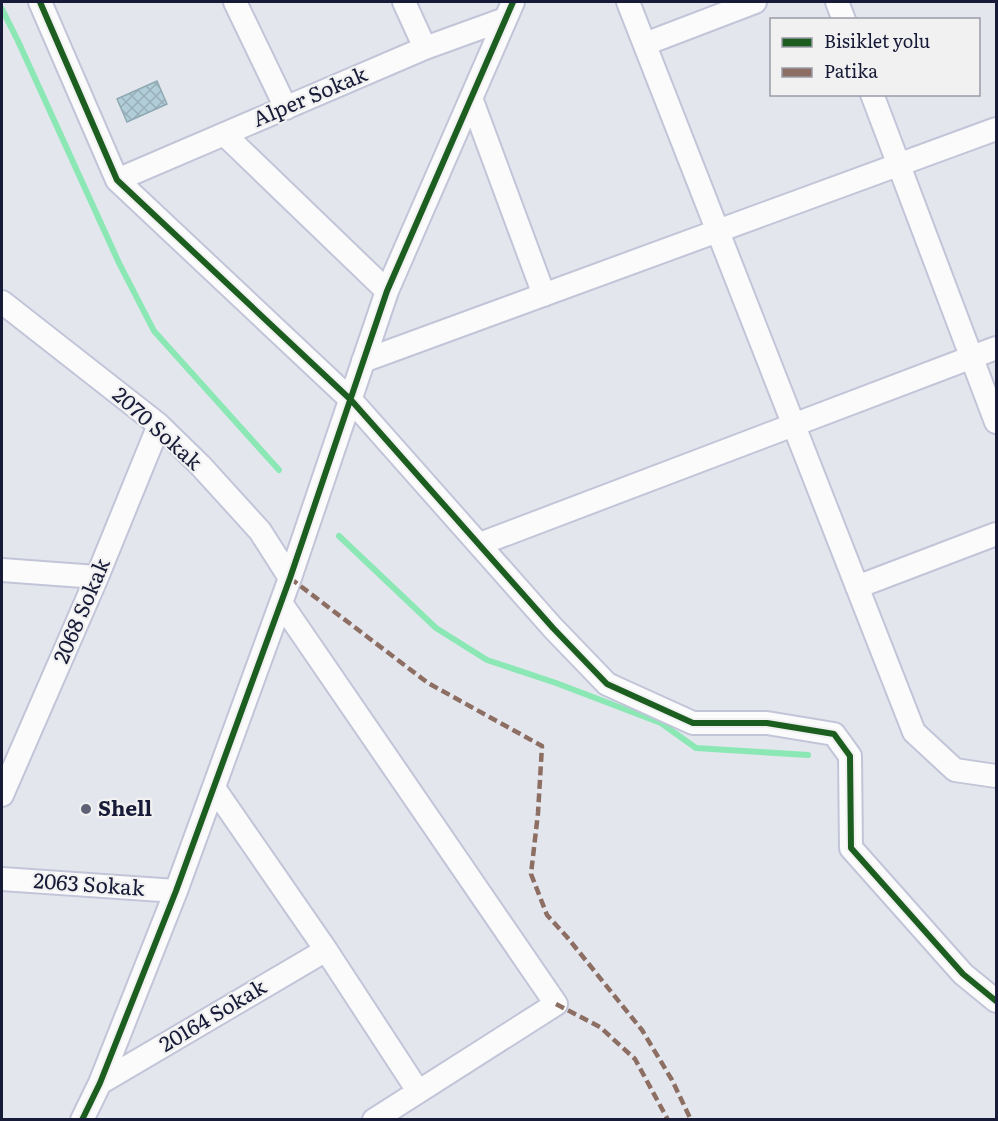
<svg xmlns="http://www.w3.org/2000/svg" width="998" height="1121" font-family="Literata,serif">
	<defs>
		<pattern id="building-cross-hatch" width="8" height="8" patternUnits="userSpaceOnUse" patternTransform="scale(1.5)"><rect width="8" height="8" fill="#b1cdd7"/><path d="M0 0l8 8M0 8l8-8" fill="none" stroke="#98afb9"/></pattern>
	</defs>
	<rect width="100%" height="100%" fill="#e4e6ee"/>
	<g fill="none" stroke-linecap="round" stroke-linejoin="round">
		<path stroke="#8be8b5" stroke-width="6" d="M2,9L18,41L119,263L154,331L279,470
			M339,536L436,628L487,660L556,683L661,723L696,748L808,755"/>
	</g>
	<path fill="url(#building-cross-hatch)" stroke="#8fa9b2" stroke-width="1.5" d="M157,81L167,104L127,122L117,99Z"/>
	<g fill="none" stroke-linecap="round" stroke-linejoin="round">
		<g stroke="#c2c5d8" stroke-width="26">
			<path id="minor" d="M40,2L117,180L351,400L553,628L607,684L693,723H767L834,734L850,756L851,848L963,974L996,1001
				M235,2L286,108
				M404,2L425,48
				M628,2L914,732L955,770L996,776
				M837,2L844,20
				M645,44L755,2
				M872,94L996,422
				M471,98L544,295
				M224,134L387,291
				M117,180L425,48L505,19
				M2,302L159,425L200,465L260,531L290,578
				M363,361L996,129
				M480,544L996,348
				M2,570L97,577
				M857,587L996,534
				M281,603L556,1004L374,1120
				M214,788L326,950L418,1091
				M2,795L97,577L159,425
				M2,879L176,891
				M100,1083L326,950
				M82,1120L100,1083L176,891L290,578L387,291L513,2"/>
		</g>
		<use href="#minor" stroke="#fbfbfc" stroke-width="22"/>
		<path stroke="#8d6e63" stroke-width="4.5" stroke-dasharray="9 4.5" stroke-linecap="butt" d="M290,578L428,683L542,746L538,813L531,874L547,915L567,937L642,1030L672,1080L691,1120
			M556,1004L600,1027L635,1059L668,1120"/>
		<g stroke="#f1f1f1" stroke-width="10">
			<path id="cycleway" d="M40,2L117,180L351,400L553,628L607,684L693,723H767L834,734L850,756L851,848L963,974L996,1001
				M82,1120L100,1083L176,891L290,578L387,291L513,2"/>
		</g>
		<use href="#cycleway" stroke="#1b5e20" stroke-width="6"/>
	</g>
	<circle fill="#5f6277" stroke="#f1f1f1" stroke-width="2" cx="86" cy="809" r="6"/>
	<g text-anchor="middle" stroke-width="4.5" stroke-linejoin="round" paint-order="stroke">
		<g font-size="21" fill="#171b37" stroke="#f1f1f1">
			<text transform="translate(310 97) rotate(-23)" y="7">Alper Sokak</text>
			<text transform="translate(157 429) rotate(42)" y="7">2070 Sokak</text>
			<text transform="translate(82 611) rotate(-67)" y="7">2068 Sokak</text>
			<text transform="translate(89 885) rotate(4)" y="7">2063 Sokak</text>
			<text transform="translate(213 1016) rotate(-31)" y="7">20164 Sokak</text>
		</g>
		<g font-size="21" font-weight="bold" fill="#171b37" stroke="#f1f1f1" text-anchor="start">
			<text x="98" y="816">Shell</text>
		</g>
	</g>
	<rect width="998" height="1121" fill="none" stroke="#171b37" stroke-width="6"/>
	<rect x="770" y="18" width="210" height="78" fill="#f1f1f1" stroke="#9a9ba7" stroke-width="1.5"/>
	<rect x="782" y="38" width="30" height="9" fill="#1b5e20" stroke="#9a9ba7" stroke-width="1.5"/>
	<text x="824" y="48" font-size="18" fill="#171b37">Bisiklet yolu</text>
	<rect x="782" y="68" width="30" height="9" fill="#8d6e63" stroke="#9a9ba7" stroke-width="1.5"/>
	<text x="824" y="78" font-size="18" fill="#171b37">Patika</text>
</svg>
